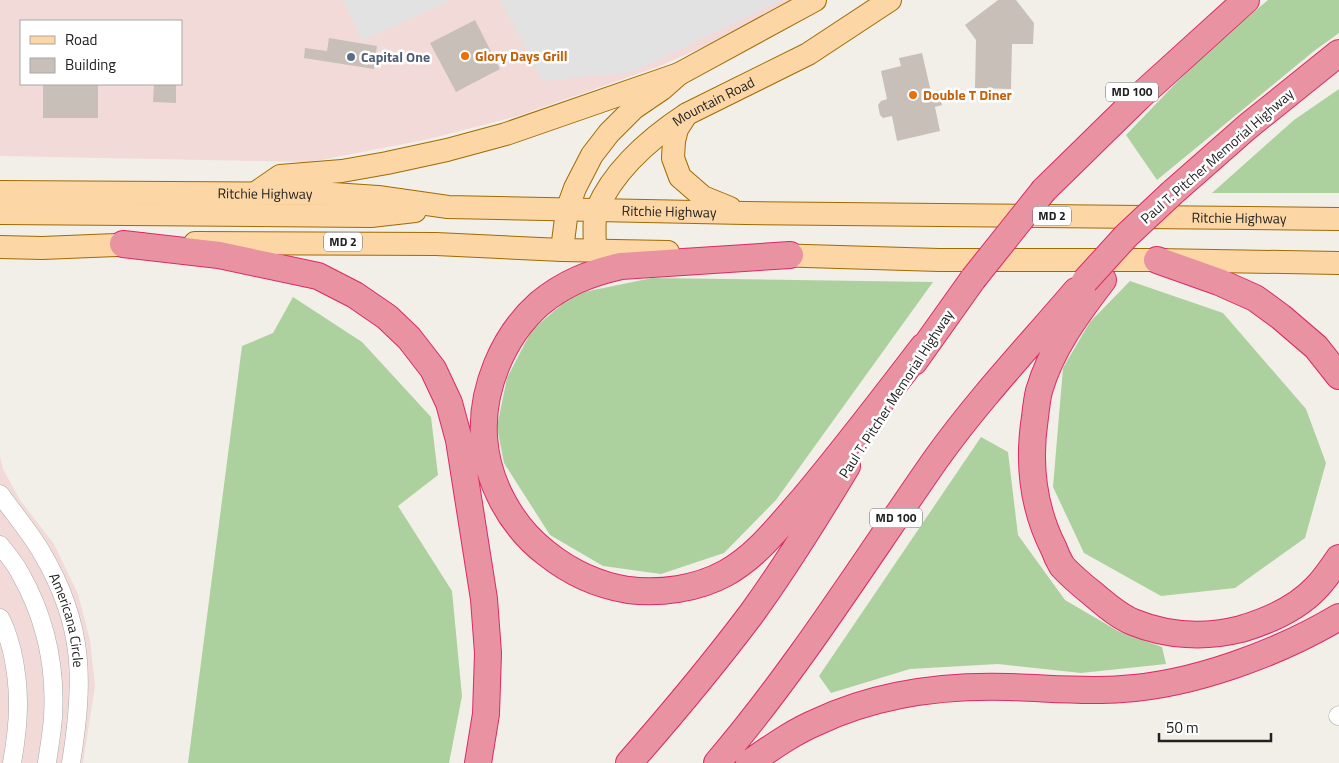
<svg xmlns="http://www.w3.org/2000/svg" width="1339" height="763" font-family="'Titillium Web',sans-serif">
	<rect width="100%" height="100%" fill="#f2efe9"/>
	<path fill="#f2dad9" fill-rule="evenodd" d="M0,0H792L712,43L660,66L518,116L429,139L311,162L0,156ZM21,21H181V84H21Z
		M0,456L3,469L20,500L54,544L78,594L90,640L95,686L83,763H0Z"/>
	<path fill="#add19e" d="M1268,0H1339V33L1314,51L1157,180L1126,135L1206,52Z
		M1339,89V193H1212L1294,120Z
		M652,278L933,282L776,500L724,553L661,574L603,566L550,535L504,463L497,427L507,378L532,330L574,294Z
		M1130,281L1223,313L1306,409L1326,463L1305,538L1235,588L1161,596L1084,553L1053,487L1063,368L1090,322Z
		M293,297L362,342L431,417L438,475L398,506L452,591L462,696L449,763H188L242,346L273,333Z
		M981,437L1008,452L1018,535L1065,600L1118,631L1162,647L1166,664L1081,673L998,664L910,669L831,693L819,676Z"/>
	<path fill="#e2e2e2" d="M343,0H451L362,41Z
		M500,0H782L632,72L542,81Z"/>
	<path fill="#c7bfb8" d="M998,0H1016L1034,23L1033,44H1012L1011,89L975,88L976,40L965,25Z
		M475,20L500,69L456,92L430,43Z
		M329,38L377,46L374,69L304,58L305,48L327,51Z
		M922,53L931,92L938,90L942,105L935,107L940,131L897,141L892,116L883,118L880,115L878,105L881,101L887,99L881,71L901,66L899,58Z
		M43,84H98V118H43Z
		M154,84H176V103L153,102Z"/>
	<g fill="none" stroke-linecap="round" stroke-linejoin="round">
		<g stroke="#a9a9a9" stroke-width="19">
			<g id="minor">
				<path id="s1" d="M0,494C14,514 30,532 42,553C85,626 84,682 71,763"/>
				<path d="M0,545C7,554 15,563 20,573C45,617 56,667 53,717C52,732 49,748 47,763"/>
				<path d="M0,618C6,628 9,640 12,651C21,691 19,724 12,763"/>
				<path d="M1338,716L1339,715"/>
			</g>
		</g>
		<g stroke="#a06b00" stroke-width="24">
			<g id="major">
				<path d="M686,115L677,129L674,141L673,158L680,177L703,197L730,208"/>
				<path id="s2" d="M0,192L333,194L378,197L448,207L745,213L1339,219"/>
				<path d="M254,194L280,176L342,171L387,163L447,150L506,134L679,74"/>
				<path d="M0,213L371,216L415,211"/>
				<path d="M195,243L436,244L562,250L668,252"/>
				<path d="M0,247L42,248L141,244"/>
				<path d="M562,250L567,210L575,188L592,155L609,133L634,108L662,89L679,74L815,0"/>
				<path id="s3" d="M595,251C595,240 593,218 597,209C614,170 652,137 687,114L808,54L890,0"/>
				<path d="M773,255L939,260H1157L1339,263"/>
			</g>
		</g>
		<g stroke="#dc2a67" stroke-width="28">
			<path id="highway" d="M1044,190L1139,97L1246,0
				M1172,193L1247,127L1339,53
				M123,244L219,255L318,276L355,295L387,317L409,338L433,369L449,403L459,440L484,599L488,653L486,714L478,763
				M790,255L621,266C590,273 564,283 539,304C503,336 481,389 484,437C487,482 511,526 546,553C571,573 597,585 628,590C660,594 697,589 726,573C758,555 780,525 804,498C845,449 884,398 923,347
				M1157,260L1219,282L1255,298L1281,317L1316,347L1339,376
				M1103,280C1077,314 1051,349 1039,391C1037,399 1036,408 1035,417C1028,462 1033,508 1054,549C1056,555 1059,561 1062,566C1071,576 1083,586 1093,594C1105,604 1118,616 1133,622C1167,636 1205,638 1241,629C1268,621 1296,609 1316,588C1325,579 1332,568 1339,558
				M914,362L973,279
				M629,763C672,714 713,665 752,613C786,566 817,516 847,466
				M717,763C798,668 864,562 936,459C978,400 1029,346 1076,291
				M749,763C771,748 793,732 817,722C876,694 943,685 1009,687C1047,688 1084,692 1122,689C1192,685 1279,653 1339,617"/>
		</g>
		<use href="#minor" stroke="#fff" stroke-width="18"/>
		<use href="#major" stroke="#fcd6a4" stroke-width="22"/>
		<use href="#highway" stroke="#e892a2" stroke-width="26"/>
		<g stroke="#dc2a67" stroke-width="28" stroke-linecap="butt">
			<path id="highway-bridge" d="M973,279L1044,190
				M1085,281L1126,236L1172,193"/>
		</g>
		<use href="#highway-bridge" stroke="#e892a2" stroke-width="26"/>
	</g>
	<g fill="#e8710a" stroke="#fff" stroke-width="2">
		<circle cx="465" cy="56" r="5"/>
		<circle cx="913" cy="95" r="5"/>
	</g>
	<circle fill="#5c6f8a" stroke="#fff" stroke-width="2" cx="351" cy="57" r="5"/>
	<g text-anchor="middle" stroke-width="5" stroke-linejoin="round" paint-order="stroke">
		<g fill="#fff" stroke="#646464" stroke-width="1">
			<rect x="1106" y="82.5" width="52" height="19" rx="4"/>
			<rect x="1033" y="206.5" width="38" height="19" rx="4"/>
			<rect x="324" y="232.5" width="38" height="19" rx="4"/>
			<rect x="870" y="508.5" width="52" height="19" rx="4"/>
		</g>
		<g font-size="12" font-weight="bold" fill="#222">
			<text x="1132" y="96">MD 100</text>
			<text x="1052" y="220">MD 2</text>
			<text x="343" y="246">MD 2</text>
			<text x="896" y="522">MD 100</text>
		</g>
		<g font-size="14" font-weight="bold" fill="#c56008" stroke="#fff" text-anchor="start">
			<text x="475" y="61">Glory Days Grill</text>
			<text x="923" y="100">Double T Diner</text>
		</g>
		<g font-size="14" font-weight="bold" fill="#4e5e75" stroke="#fff" text-anchor="start">
			<text x="361" y="62">Capital One</text>
		</g>
		<g font-size="14" fill="#222" stroke="#fff">
			<text dy="5" stroke="none"><textPath href="#s3" startOffset="204">Mountain Road</textPath></text>
			<text transform="translate(1217 156) rotate(-41)" y="5">Paul T. Pitcher Memorial Highway</text>
			<text dy="5" stroke="none"><textPath href="#s2" startOffset="265">Ritchie Highway</textPath></text>
			<text dy="5" stroke="none"><textPath href="#s2" startOffset="670">Ritchie Highway</textPath></text>
			<text dy="5" stroke="none"><textPath href="#s2" startOffset="1240">Ritchie Highway</textPath></text>
			<text transform="translate(896 394) rotate(-57)" y="5">Paul T. Pitcher Memorial Highway</text>
			<text dy="5" stroke="none"><textPath href="#s1" startOffset="145">Americana Circle</textPath></text>
		</g>
	</g>
	<rect x="20" y="20" width="162" height="65" fill="#ffffff" stroke="#a7a7a7"/>
	<rect x="30" y="36" width="25" height="8" fill="#fcd6a4" stroke="#a7a7a7"/>
	<text x="65" y="45" font-size="15" fill="#222222">Road</text>
	<rect x="30" y="58" width="25" height="15" fill="#c7bfb8" stroke="#a7a7a7"/>
	<text x="65" y="70" font-size="15" fill="#222222">Building</text>
	<path d="M1159 733v8h112v-8" fill="none" stroke="#222222" stroke-width="2.5"/>
	<text x="1166" y="733" font-size="15" fill="#222222" stroke="#ffffff" stroke-width="4" paint-order="stroke">50 m</text>
</svg>
